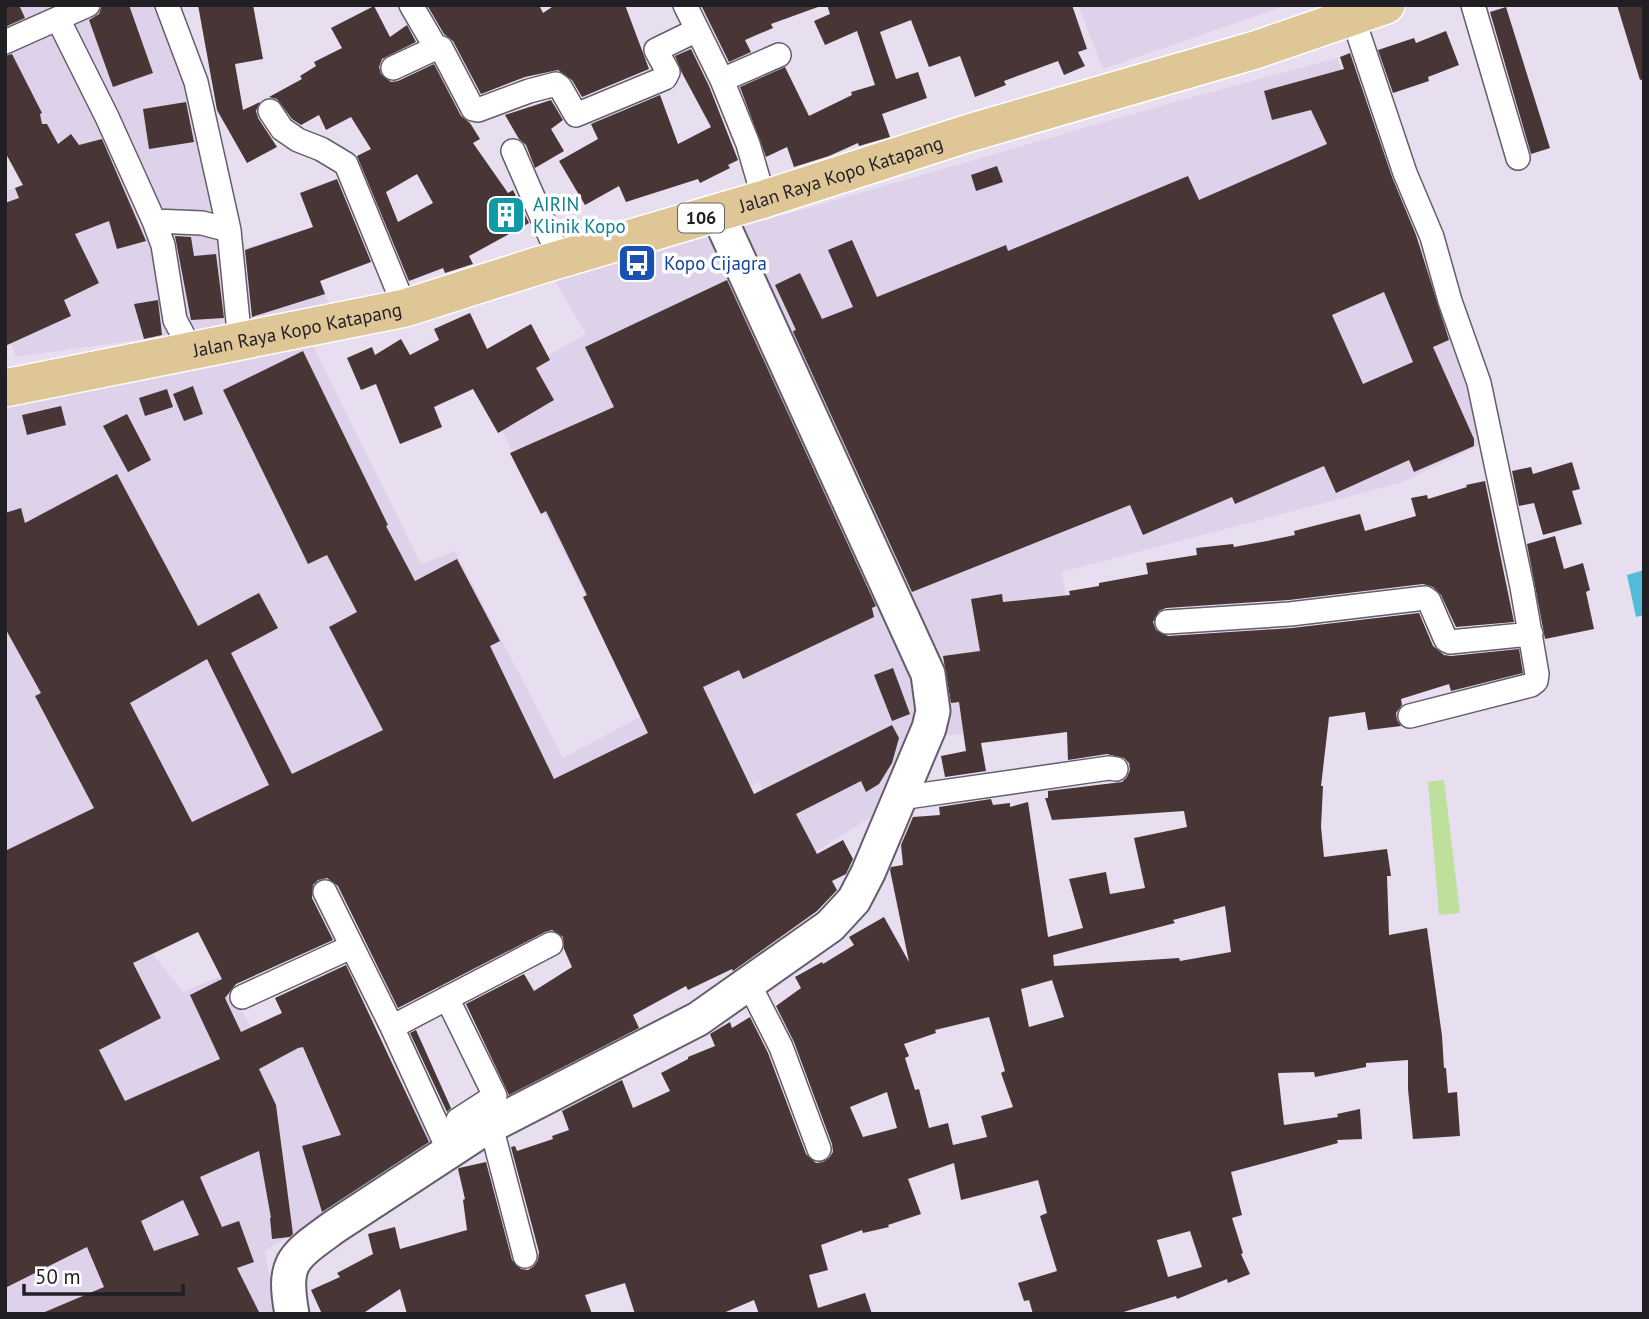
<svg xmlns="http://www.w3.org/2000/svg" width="1649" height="1319" font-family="'PT Sans',sans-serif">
	<rect width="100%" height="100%" fill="#e7def0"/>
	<path fill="#ded2eb" d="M5,5H178L211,94L237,251L303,230L332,313L16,357L5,326V191L21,186L5,143Z
		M1078,5H1288L1103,69Z
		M1337,58L1404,249L1422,242L1461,339L1485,443L1400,483L1062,572L1078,680L1058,728L907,738L876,814L793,866L759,782L545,889L379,962L331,877L148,948L183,992L221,976L269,1057L332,1031L372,1119L415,1096L438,1144L265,1251L277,1314H5V394L312,344L421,564L455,551L563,758L646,714L483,393L586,334L555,281L1171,103Z"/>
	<path fill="#bfdf9c" d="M1444,780L1460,913L1439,915L1428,782Z"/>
	<path fill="#52bcd8" d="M1644,570V615L1636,617L1627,575Z"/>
	<path fill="#473635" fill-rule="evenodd" d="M5,5H19L25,18L5,27Z
		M102,5H129L153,73L113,87L89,20L99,14Z
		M198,5H253L263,59L235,64L243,110L260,102L256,111L258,118L277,147L247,163L217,110Z
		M427,5H539L543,13L555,5H625L649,69L582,97L572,80L558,70L525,77L481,94L453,41L444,34Z
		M701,5H818V7L771,24L773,28L745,40L751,52L729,62Z
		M827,5H1072L1087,49L1078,52L1085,66L1064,75L1058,61L1004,81L1006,85L975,97L960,56L929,67L911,20L880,32L896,79L918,72L927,98L882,114L890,137L859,146L858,143L829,156L794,167L787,147L766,157L740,87L785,67L809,116L852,95L851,92L875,85L857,31L825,45L814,21L830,14Z
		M1617,5H1644V79L1640,80Z
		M374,6L390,37L407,25L416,42L382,59L379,67L381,74L391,82L398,81L434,64L461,116L470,123L480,139L473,143L508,193L513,190L529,223L469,256L473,264L445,273L443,268L409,281L357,156L371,149L351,117L326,130L319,115L301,125L292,119L277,99L269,97L302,79L300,76L316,66L314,62L342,48L331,28ZM417,174L433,203L398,222L386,192Z
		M1506,7L1550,148L1531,154L1490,12Z
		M1446,31L1459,65L1428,77L1429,81L1393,93L1378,50L1414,38L1416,43Z
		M691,49L709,86L738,160L728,165L730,168L700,183L698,179L626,202L619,186L585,205L559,161L598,139L591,124L660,95L678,144L711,127L682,73L675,56Z
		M1350,53L1392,177L1416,235L1449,340L1433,347L1474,439V446L1414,472L1409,460L1336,493L1324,466L1235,504L1232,497L1143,535L1130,505L912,592L794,334L793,331L796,330L775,285L800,273L822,319L853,307L828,250L852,240L877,297L1006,245L1008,251L1188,176L1199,200L1327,144L1311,110L1272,120L1264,91L1344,69L1340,57ZM1384,292L1413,362L1363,384L1332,315Z
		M12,54L42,113L40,114L42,124H47L58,144L71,134L79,145L102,139L146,241L117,249L109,221L75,234L99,283L64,300L71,316L5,346V203L19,198L15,188L23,185L5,152V56Z
		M551,100L563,120L551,129L564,151L535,168L526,145L519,139L505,115Z
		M186,102L194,142L149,149L143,109Z
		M997,166L1003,182L976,191L971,175Z
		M337,179L371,262L320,281L325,294L252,317L245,250L313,227L300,193Z
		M175,236L191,237L194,256L216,254L224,318L191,320Z
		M727,280L876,606L872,608L874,617L743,679L739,670L703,687L754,794L892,725L899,738L892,763L879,784L866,792L861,781L796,814L817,854L843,840L853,859L846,874L832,881L837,890L817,911L733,971L732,969L688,990L686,986L633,1015L639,1028L509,1095L466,1004L524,974L534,991L572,967L564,949L563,937L552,930L545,932L398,1008L338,886L327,878L318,880L313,885L312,898L333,940L236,984L225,998L241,1032L282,1013L275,998L346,965L429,1142L322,1212L302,1146L341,1135L303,1047L298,1048L259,1069L276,1105L293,1234L290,1237L272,1239L270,1218H271L259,1151L200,1177L222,1227L239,1221L254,1262L237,1268L260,1314H40L104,1287L87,1247L5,1288V851L94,808L35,696L41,693L5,628V513L21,508L25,523L117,474L198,626L259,593L278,628L231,653L292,774L383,730L329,627L357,612L327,555L308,564L223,390L303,351L388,525L386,526L415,581L457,559L500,641L490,646L554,779L648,733L583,597L587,595L546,511L541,514L510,453L614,407L585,347ZM207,659L269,785L192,822L130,703ZM198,932L222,979L190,995L220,1059L125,1101L99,1050L161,1018L133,963ZM183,1200L199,1235L154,1251L141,1221Z
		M158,300L162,335L144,339L134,304Z
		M470,313L487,349L531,324L550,360L536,368L554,400L498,433L473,389L434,407L442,427L400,444L376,384L361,390L347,358L372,347L375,355L401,339L410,355L439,340L434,329Z
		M193,386L203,414L184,421L173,394Z
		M167,389L173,407L145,416L139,398Z
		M61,406L66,425L27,435L22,415Z
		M127,414L151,460L128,472L103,426Z
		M1572,462L1580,489L1572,491L1582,524L1543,535L1534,503L1519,506L1512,471L1531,467L1533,474Z
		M1485,481L1514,622L1456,627L1441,595L1433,587L1423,584L1289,600L1166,608L1159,611L1153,622L1156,630L1168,636L1292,628L1419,613L1433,646L1444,655L1451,656L1519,649L1523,673L1451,691L1449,684L1401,699L1402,705L1396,713L1397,720L1401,726L1368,730L1365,712L1329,717L1321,786H1323L1321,827L1324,857L1387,849L1391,876H1387L1389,935L1427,928L1442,1036L1444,1068H1446L1448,1093L1457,1092L1460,1136L1413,1139L1408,1089V1060L1366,1063V1067L1315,1077L1314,1072L1278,1073L1284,1125L1338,1117L1337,1114L1360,1109L1362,1139L1337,1140L1338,1143L1231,1172L1242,1215L1232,1218L1243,1253L1241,1254L1250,1274L1228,1283L1227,1279L1177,1299L1176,1296L1117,1314H1033L1029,1300L1024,1301L1018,1283L1057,1271L1040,1216L1047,1213L1038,1180L961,1200L954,1163L908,1179L921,1214L888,1225L889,1227L863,1233L862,1230L821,1245L828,1270L809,1275L818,1308L865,1293L872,1314H759L754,1300L721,1314H635L625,1283L585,1295L592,1314H407L400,1289L362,1314H322L311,1290L340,1277L337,1273L373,1254L368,1234L395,1227L400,1249L467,1230L463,1200L465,1199L458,1169L459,1168L486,1162L512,1260L521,1269L528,1270L534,1266L538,1260L539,1252L511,1147L515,1146L517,1151L553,1139L552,1136L569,1130L562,1111L622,1080L633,1108L670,1091L661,1073L688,1059V1057L715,1046L710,1034L730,1022L732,1028L750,1017L768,1053L806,1154L816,1163L823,1162L829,1158L833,1152L832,1144L794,1042L776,1006L801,988L795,977L822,962L823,964L854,945L849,937L884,917L909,962L890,870L891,867L903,865L901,845L913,817L940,815L939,807L991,799L993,805L1010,803V807L1028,802L1048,937L1083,928L1069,879L1106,872L1110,894L1145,888L1134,838L1187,827L1184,811L1052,820L1045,798H1048V791L1122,782L1127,777L1130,770L1129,763L1124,758L1107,754L1068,760L1067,732L981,743L986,771L945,777L941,756L966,751L959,702L951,703L943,656L980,651L971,599L1002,594L1003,602L1070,595L1069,591L1099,586V583L1148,574L1146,563L1197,555L1196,548L1233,544L1234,547L1267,541L1295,535L1294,531L1360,514L1365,531L1416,516L1411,498L1427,495L1428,499L1467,487L1466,485ZM1225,906L1231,952L1180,961L1179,958L1054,966L1053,955L1175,923L1173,920ZM1052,980L1064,1017L1029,1027L1021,989ZM989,1017L1005,1071L1001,1073L1013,1107L981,1116L987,1137L953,1145L948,1123L929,1128L919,1089L915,1090L905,1058L909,1056L904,1044L936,1033L935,1030ZM887,1092L897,1128L863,1137L850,1107ZM1190,1231L1202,1267L1168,1277L1157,1240Z
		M1555,536L1564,569L1583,563L1590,590L1586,592L1594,629L1545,639L1527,544Z
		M893,668L910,714L892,721L874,675Z
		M416,1030L451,1108L447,1112L410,1033Z"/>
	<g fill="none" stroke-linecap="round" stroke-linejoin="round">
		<g stroke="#645d6c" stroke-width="26">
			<path id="street" d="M167,5L196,82L229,230L240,342
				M411,5L436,48
				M685,5L722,80L748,144L764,199
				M1473,5L1518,158
				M1352,15L1405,173L1432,237L1450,301L1479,383L1522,587L1537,674L1536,681L1531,685L1410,716
				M58,19L107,117L154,221L163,245L175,320L192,352
				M5,42L88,5
				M393,68L438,47L441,48L473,109L478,110L529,91L556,84L560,87L576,115L665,78L668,72L656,50L697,30
				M722,80L779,55
				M270,111L282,129L298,140L321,149L346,164L405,308
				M513,151L560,259
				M154,221L202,223L229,230
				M1167,622L1290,614L1425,598L1429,601L1446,640L1450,642L1531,634
				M900,798L1109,768L1116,769
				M325,892L392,1027L449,1151
				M749,984L781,1047L819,1149
				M242,997L351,947
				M447,998L495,1096L458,1120
				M392,1027L551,944
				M491,1126L525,1256"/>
		</g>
		<g stroke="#645d6c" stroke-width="37">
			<path id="secondary" d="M292,1314C282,1261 293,1257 334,1227L482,1130L698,1019L830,926L854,900L868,873L929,728L933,711L928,674L718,214"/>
		</g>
		<g stroke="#fff" stroke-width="40">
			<g id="primary">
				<path id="s1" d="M5,388L405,308L537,266L764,199L969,133L1255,50L1386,5"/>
			</g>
		</g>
		<use href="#street" stroke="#fff" stroke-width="23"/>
		<use href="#secondary" stroke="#fff" stroke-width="33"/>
		<use href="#primary" stroke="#dec697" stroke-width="37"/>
	</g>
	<defs>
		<g id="building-square" transform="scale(2.0125)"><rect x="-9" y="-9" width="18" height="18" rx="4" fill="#0f9aa8" stroke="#fff"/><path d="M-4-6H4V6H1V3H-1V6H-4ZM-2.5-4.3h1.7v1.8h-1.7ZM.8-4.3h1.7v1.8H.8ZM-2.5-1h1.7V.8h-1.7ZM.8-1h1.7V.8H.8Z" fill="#fff"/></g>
		<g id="bus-square" transform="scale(2.0125)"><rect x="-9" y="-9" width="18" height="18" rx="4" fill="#1a4fb4" stroke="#fff"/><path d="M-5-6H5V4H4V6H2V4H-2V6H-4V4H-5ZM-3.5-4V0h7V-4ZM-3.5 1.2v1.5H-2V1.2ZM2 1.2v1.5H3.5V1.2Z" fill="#fff"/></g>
	</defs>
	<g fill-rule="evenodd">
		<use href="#building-square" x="506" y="215"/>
		<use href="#bus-square" x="637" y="263"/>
	</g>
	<g text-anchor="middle" stroke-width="7" stroke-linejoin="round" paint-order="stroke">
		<rect fill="#fff" stroke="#646266" stroke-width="2" x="678" y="203.5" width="46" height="29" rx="5"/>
		<g font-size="18" font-weight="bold" fill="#211e24">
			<text x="701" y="224">106</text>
		</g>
		<g font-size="19" fill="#211e24" stroke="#fff">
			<text dy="7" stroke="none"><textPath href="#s1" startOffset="864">Jalan Raya Kopo Katapang</textPath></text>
			<text dy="7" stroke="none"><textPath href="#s1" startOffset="298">Jalan Raya Kopo Katapang</textPath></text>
		</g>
		<g font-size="19" fill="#0d838f" stroke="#fff" text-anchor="start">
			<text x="533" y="211">AIRIN<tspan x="533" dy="22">Klinik Kopo</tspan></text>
		</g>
		<g font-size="19" fill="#164399" stroke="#fff" text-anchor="start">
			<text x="664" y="270">Kopo Cijagra</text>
		</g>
	</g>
	<rect width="1649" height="1319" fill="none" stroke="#211e24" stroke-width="14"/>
	<path d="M24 1284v10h159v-10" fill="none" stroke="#211e24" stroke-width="3.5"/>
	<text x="35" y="1284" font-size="21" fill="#211e24" stroke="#ffffff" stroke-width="5" paint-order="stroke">50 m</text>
</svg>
